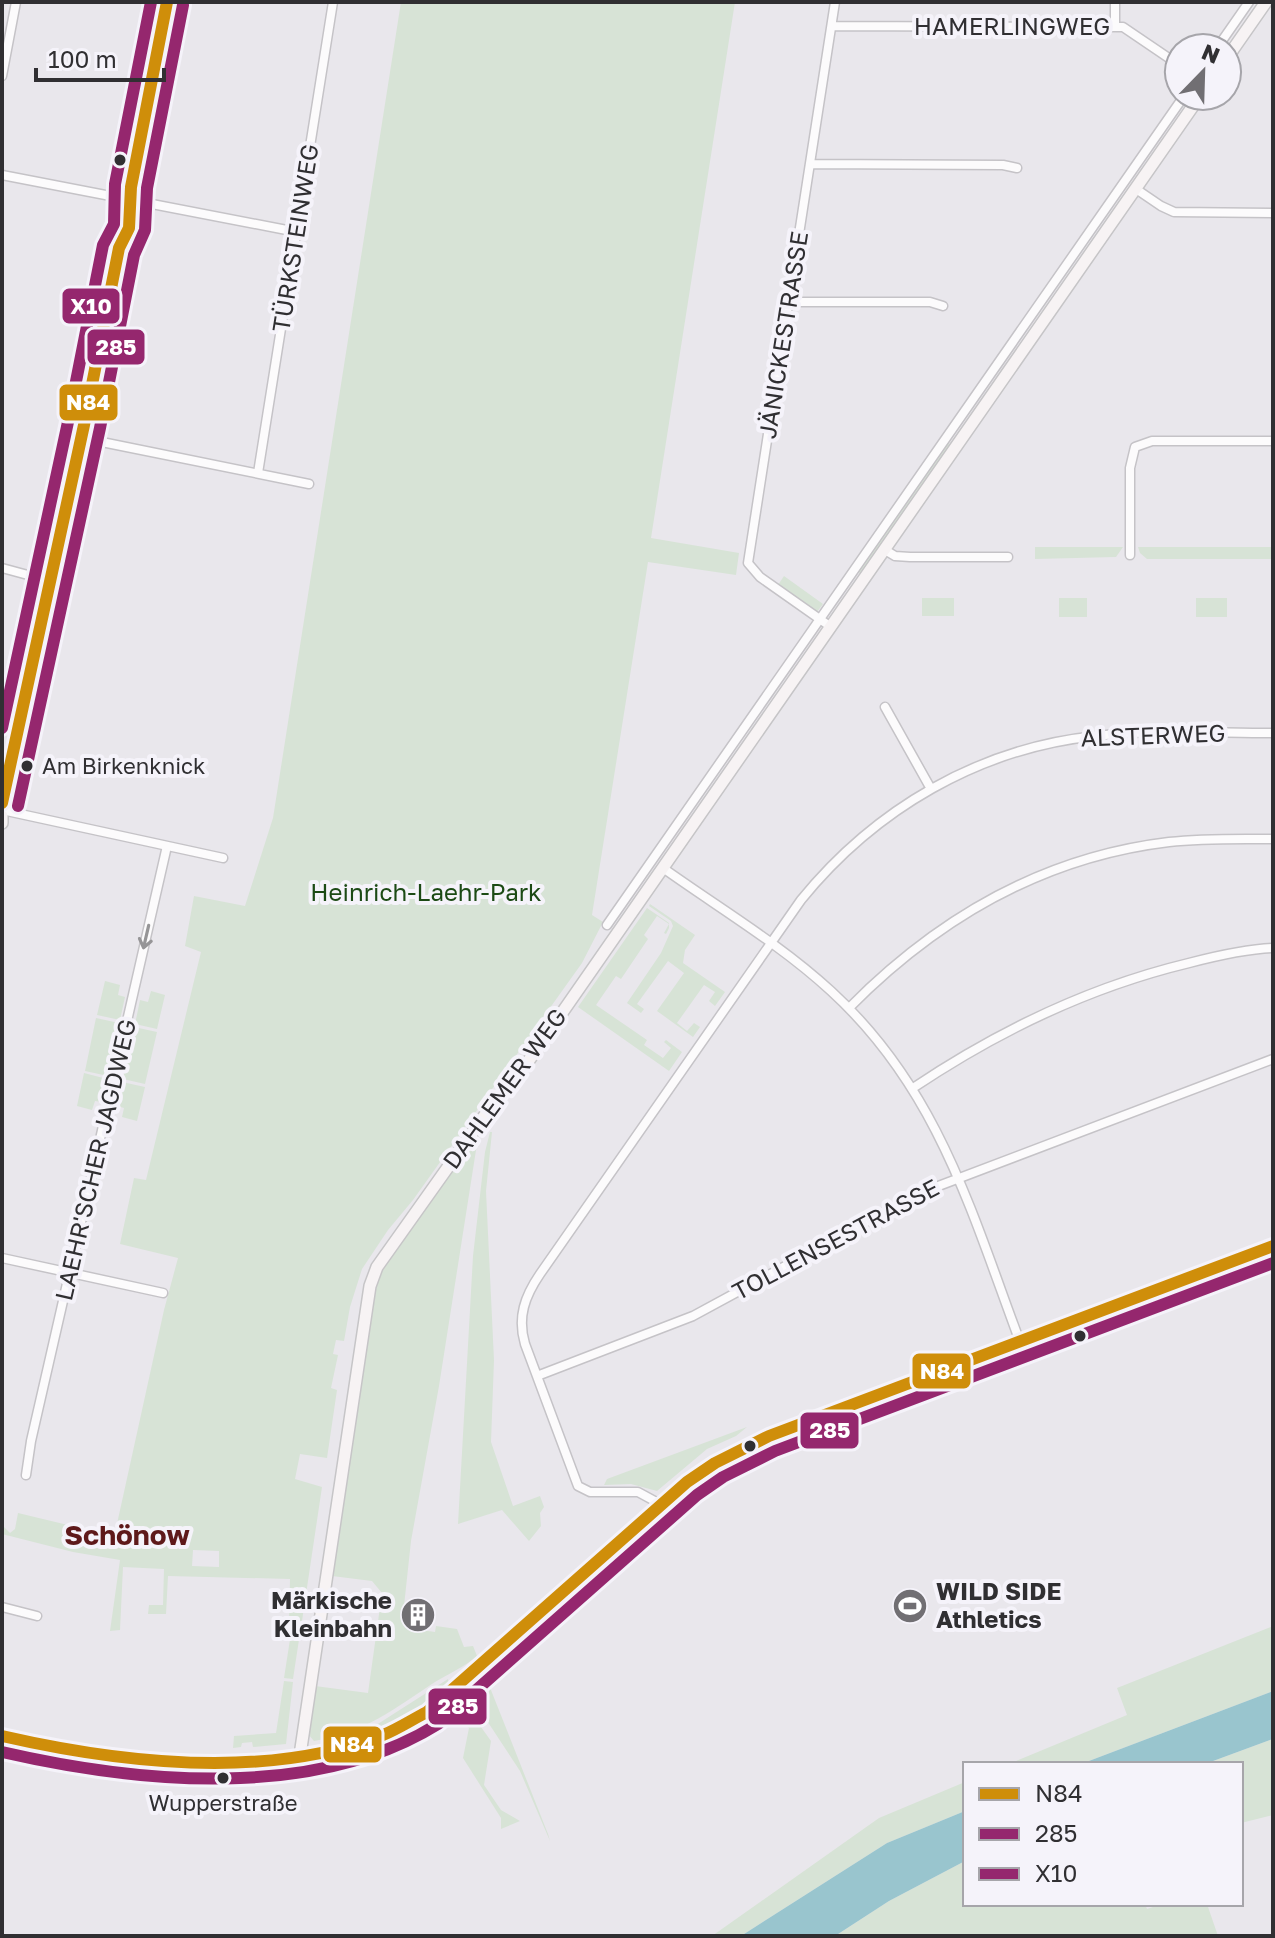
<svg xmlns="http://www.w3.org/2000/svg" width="1275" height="1938" font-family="'Golos Text',sans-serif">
	<rect width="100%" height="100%" fill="#e9e7ec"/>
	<path fill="#d7e3d6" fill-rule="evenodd" d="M401,2H735L651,538L739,553L736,575L648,562L592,915L603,922L582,963L413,1200L388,1230L362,1269L350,1307L344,1341L336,1340L333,1354L338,1355L331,1388L337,1390L327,1458L300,1454L295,1479L322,1487L302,1621H289L290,1579L168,1576L166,1614H148L149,1605H163L164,1569L123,1567L120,1630L110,1631L120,1560L73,1552L2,1534V1525L10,1533L15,1529L18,1513L72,1526L115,1533L164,1310L178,1258L120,1244L134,1178L146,1180L201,952L185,946L194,896L245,906L273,818ZM193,1550L219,1551V1567L192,1566Z
		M948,443L951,445L862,574L858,572L857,570Z
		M1035,547H1123L1116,557L1035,559Z
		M1138,547H1273V559H1147L1140,553Z
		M784,576L823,604L817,612L778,585Z
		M922,598H954V616H922Z
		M1059,598H1087V617H1059Z
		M1196,598H1227V617H1196Z
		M650,904L695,935L685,950L683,963L725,992L715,1006L709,1001L715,992L704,985L677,1023L687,1031L694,1023L700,1027L693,1037L657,1011L684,973L668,961L637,1004L644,1009L641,1013L627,1003L661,953L673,926L671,921L649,906Z
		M647,908L669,923V928L666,934L664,933L669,924L657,916L644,935L648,939L621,979L616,976L596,1005L647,1040L644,1045L663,1058L671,1048L664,1042L666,1040L682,1052L669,1071L578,1007Z
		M105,981L120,985L118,995L125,997L120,1020L97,1015Z
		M151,991L165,995L157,1029L135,1024L140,1000L148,1002Z
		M96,1018L119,1023L108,1076L85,1071Z
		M134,1027L157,1032L145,1084L123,1079Z
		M84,1073L107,1079L102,1102L95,1101L92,1110L77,1106Z
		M122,1082L145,1087L137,1121L122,1117L124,1108L117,1106Z
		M479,1131L439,1386L411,1541L404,1606L411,1608L408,1628L435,1632L436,1626L457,1629L464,1647L473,1646L477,1656C464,1667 450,1673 435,1682C394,1709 364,1733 314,1741L308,1734L315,1686L368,1693L382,1593L372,1581L332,1576L378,1277Z
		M490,1132H492L486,1191L494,1360L491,1442L513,1506L540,1496L544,1507L540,1513L541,1526L529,1541L502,1510L458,1524L473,1256L485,1152Z
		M747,1427L736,1436L707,1449L657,1491L631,1484L604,1485L607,1479Z
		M1273,1626V1691L1081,1764H1009L1127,1715L1117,1688Z
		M291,1633H300L293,1679L284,1678Z
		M485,1675L548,1834L550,1841L520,1771L472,1698L473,1685Z
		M448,1679L449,1686C424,1707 401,1722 371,1735L370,1729Z
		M284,1681L293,1682L286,1744L253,1747L252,1742L242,1743L241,1747L233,1748L234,1736L276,1733Z
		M454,1701L466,1706L491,1741L484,1785L501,1810L520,1821L501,1829V1818L463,1758L469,1728L459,1722L444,1721L417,1742L359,1766L358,1763L407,1739Z
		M1273,1739V1815L1241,1823V1764H1205Z
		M100,1761H103L106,1768L153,1772L154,1766L180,1771L181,1777L97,1770Z
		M965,1782V1811L887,1843L741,1936H712L879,1818Z
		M965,1861V1904H1145L1147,1909L1162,1904H1207L1218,1936H835L889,1901Z"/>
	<path fill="#99c5ce" d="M1273,1691V1739L1205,1764H1081Z
		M965,1811V1861L889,1901L835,1936H741L887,1843Z"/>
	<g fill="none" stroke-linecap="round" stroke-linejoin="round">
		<g stroke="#c5c3c7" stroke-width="11">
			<path id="minor" d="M1115,2V27
				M833,26L1123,27L1179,65
				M1217,48L1249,2
				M2,76L16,2
				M811,164L1003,165L1017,168
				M2,175L297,232
				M1136,189L1161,206L1174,212L1273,213
				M789,302H930L943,306
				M82,438L309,484
				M258,473L333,2
				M885,550L895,556L910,557H1008
				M1130,555V468L1135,447L1152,441H1273
				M2,568L50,581
				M831,627L760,577L748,563L835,2
				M885,707L931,789
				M2,810L223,858
				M663,868C719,908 780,944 831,991C938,1089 971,1211 1020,1342
				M607,925L1184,96
				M849,1008C937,919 1043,857 1169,842C1204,838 1238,839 1273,839
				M913,1088C998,1031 1089,987 1189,963C1216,956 1245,949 1273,948
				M2,1258L163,1293
				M537,1376L693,1316L920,1193L1273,1059
				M26,1475L31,1441L167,846
				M662,1505L638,1492H590L578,1486L525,1344C517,1317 525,1296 540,1274L801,900C875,809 979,748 1096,736C1154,729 1215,733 1273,733
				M2,1607L37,1616"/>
		</g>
		<g stroke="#c6c5c7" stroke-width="14">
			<path id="major" d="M1227,58L1266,2
				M119,248C132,235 132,210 131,192
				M2,803L84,425L119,248C112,229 124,204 131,186L167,2
				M2,816V823
				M2,1736C116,1767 326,1782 427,1712L687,1482L715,1463L769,1436L1273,1246
				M300,1755L370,1286L377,1267L485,1115L525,1066L1200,96"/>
		</g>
		<use href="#minor" stroke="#fcfbfc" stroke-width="8"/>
		<use href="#major" stroke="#f7f3f4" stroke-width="11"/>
		<g stroke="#f5f3fa" stroke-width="18">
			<path id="bus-1" d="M2,803L84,425L119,248L129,228L131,187L167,2
				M2,1736C120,1763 267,1780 383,1735C398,1729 413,1719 427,1712L687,1482L715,1463L769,1436L1273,1246"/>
		</g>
		<g stroke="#f5f3fa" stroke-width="18">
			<path id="bus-2" d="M18,806L100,428L134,255L145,230L147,188L183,5
				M2,1752C137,1783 315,1801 438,1724L697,1495L723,1477L775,1451L1273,1263"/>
		</g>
		<g stroke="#f5f3fa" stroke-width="18">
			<path id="bus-3" d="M2,728L68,422L103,245L114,224L115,184L151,2"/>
		</g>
		<use href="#bus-1" stroke="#cf8e0a" stroke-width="12"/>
		<use href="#bus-2" stroke="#95276e" stroke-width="12"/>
		<use href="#bus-3" stroke="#95276e" stroke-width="12"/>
	</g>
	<defs><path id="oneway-shaft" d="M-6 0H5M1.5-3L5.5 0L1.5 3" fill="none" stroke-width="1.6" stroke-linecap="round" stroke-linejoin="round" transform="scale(2)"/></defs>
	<use stroke="#969597" href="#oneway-shaft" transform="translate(146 937) rotate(103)"/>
	<defs>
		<g id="stadium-disc" transform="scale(1.8)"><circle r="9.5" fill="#716f73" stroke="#f5f3fa"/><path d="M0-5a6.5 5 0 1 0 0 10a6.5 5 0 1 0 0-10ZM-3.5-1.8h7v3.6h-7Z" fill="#fff"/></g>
		<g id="building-disc" transform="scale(1.8)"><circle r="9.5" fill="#716f73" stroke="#f5f3fa"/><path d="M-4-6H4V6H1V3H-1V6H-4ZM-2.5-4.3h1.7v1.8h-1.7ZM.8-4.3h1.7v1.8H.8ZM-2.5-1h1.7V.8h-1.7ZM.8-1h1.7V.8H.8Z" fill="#fff"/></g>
	</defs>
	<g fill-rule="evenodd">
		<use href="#stadium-disc" x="910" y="1606"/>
		<use href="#building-disc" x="418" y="1615"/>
	</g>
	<g fill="#302f32" stroke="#f5f3fa" stroke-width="3">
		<circle cx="120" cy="160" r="7"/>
		<circle cx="27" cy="766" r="7"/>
		<circle cx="1080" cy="1336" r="7"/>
		<circle cx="750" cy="1446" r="7"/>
		<circle cx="223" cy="1778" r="7"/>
	</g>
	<g text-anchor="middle" stroke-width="8" stroke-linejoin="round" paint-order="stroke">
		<g font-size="22" fill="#302f32" stroke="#f5f3fa" text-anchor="start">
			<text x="42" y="774">Am Birkenknick</text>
			<text x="223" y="1811" text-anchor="middle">Wupperstraße</text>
		</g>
		<g font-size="24" fill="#302f32" stroke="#f5f3fa">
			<text x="1012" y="35">HAMERLINGWEG</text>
			<text transform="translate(296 238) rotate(-81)" y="8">TÜRKSTEINWEG</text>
			<text transform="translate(784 335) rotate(-81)" y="8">JÄNICKESTRASSE</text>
			<text transform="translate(1153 736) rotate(-2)" y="8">ALSTERWEG</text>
			<text transform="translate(505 1089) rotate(-54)" y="8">DAHLEMER WEG</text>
			<text transform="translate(96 1160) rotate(-77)" y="8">LAEHR'SCHER JAGDWEG</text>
			<text transform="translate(836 1240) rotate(-28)" y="8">TOLLENSESTRASSE</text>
		</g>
		<g font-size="24" fill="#1c4a15" stroke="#f5f3fa">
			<text x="426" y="901">Heinrich-Laehr-Park</text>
		</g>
		<g font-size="24" font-weight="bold" fill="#302f32" stroke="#f5f3fa" text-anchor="start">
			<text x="936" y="1600">WILD SIDE<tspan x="936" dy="28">Athletics</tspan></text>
			<text x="392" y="1609" text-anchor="end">Märkische<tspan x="392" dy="28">Kleinbahn</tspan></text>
		</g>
		<g font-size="28" font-weight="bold" fill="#5e191a" stroke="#f5f3fa">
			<text x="127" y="1545">Schönow</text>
		</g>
	</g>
	<g stroke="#f5f3fa" stroke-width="3">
		<rect x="61" y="287" width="60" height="38" rx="8" fill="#95276e"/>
		<rect x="86" y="328" width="60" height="38" rx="8" fill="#95276e"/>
		<rect x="58" y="383" width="61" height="39" rx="8" fill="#cf8e0a"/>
		<rect x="911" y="1352" width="61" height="38" rx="8" fill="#cf8e0a"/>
		<rect x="799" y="1411" width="61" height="39" rx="8" fill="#95276e"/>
		<rect x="427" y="1687" width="61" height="39" rx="8" fill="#95276e"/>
		<rect x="322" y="1725" width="61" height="39" rx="8" fill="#cf8e0a"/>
	</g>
	<g font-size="22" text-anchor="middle" font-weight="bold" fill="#fff">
		<text x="91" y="314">X10</text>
		<text x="116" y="355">285</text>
		<text x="88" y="410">N84</text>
		<text x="942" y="1379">N84</text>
		<text x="830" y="1438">285</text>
		<text x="458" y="1714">285</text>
		<text x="352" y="1752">N84</text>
	</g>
	<rect width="1275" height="1938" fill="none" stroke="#302f32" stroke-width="8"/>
	<rect x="963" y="1762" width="280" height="144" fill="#f5f3fa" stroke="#a6a5aa" stroke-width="2"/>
	<rect x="979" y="1788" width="40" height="12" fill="#cf8e0a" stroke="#a6a5aa" stroke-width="2"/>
	<text x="1035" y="1802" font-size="24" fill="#302f32">N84</text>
	<rect x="979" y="1828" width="40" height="12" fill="#95276e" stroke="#a6a5aa" stroke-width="2"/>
	<text x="1035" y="1842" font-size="24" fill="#302f32">285</text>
	<rect x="979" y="1868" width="40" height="12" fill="#95276e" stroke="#a6a5aa" stroke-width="2"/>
	<text x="1035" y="1882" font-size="24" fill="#302f32">X10</text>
	<g transform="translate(1203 72) rotate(23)"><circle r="38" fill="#f5f3fa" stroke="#a6a5aa" stroke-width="2"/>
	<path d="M0-6L14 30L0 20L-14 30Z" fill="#716f73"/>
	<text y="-12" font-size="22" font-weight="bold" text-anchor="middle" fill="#302f32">N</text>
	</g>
	<path d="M36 68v12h128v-12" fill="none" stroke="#302f32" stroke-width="4"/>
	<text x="48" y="68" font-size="24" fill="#302f32" stroke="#f5f3fa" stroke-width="6" paint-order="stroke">100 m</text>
</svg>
